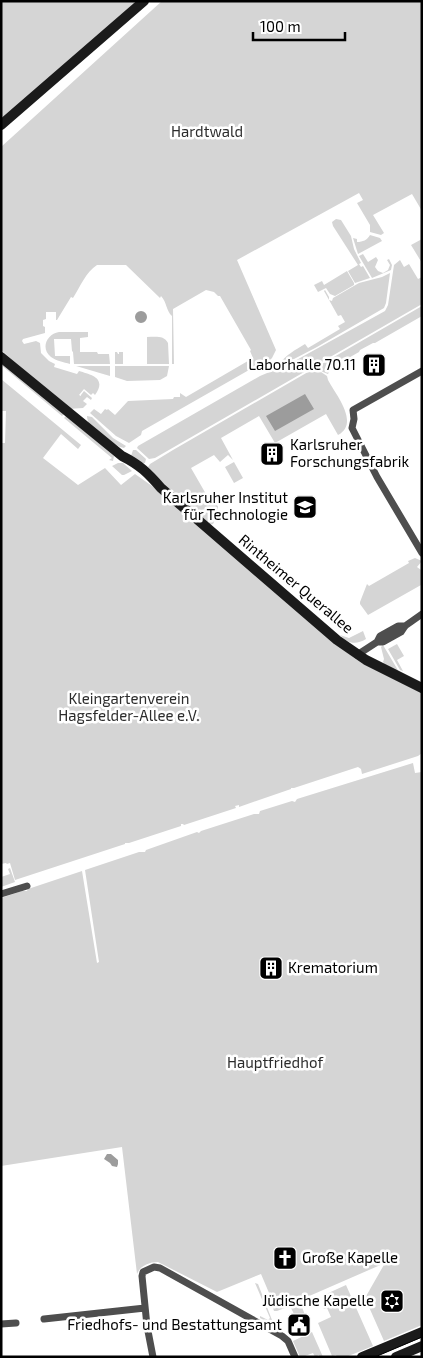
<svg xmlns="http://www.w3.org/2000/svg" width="423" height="1358" font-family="'Exo 2',sans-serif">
	<rect width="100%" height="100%" fill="#fff"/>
	<path fill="#d5d5d5" d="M1,1H137L1,120Z
		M162,1H422V211L412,194L373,215L384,233L381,235L370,232V225L357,203L363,200L359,193L237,260L276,350L272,358L268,362H263L142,431L141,435L129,443L116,436L90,413L94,409L101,414L105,409L107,410L108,409L115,415L128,401L173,399L174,397H180V393L186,397L253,358L250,351L251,350L220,296H218L214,292L206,290L173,309L174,364H172V316C166,311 167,302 161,296L160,298L126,265H97C86,272 80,287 73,298L71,297L57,320H56V312H46V319L43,320V326L45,327V333L23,339L22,341L24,344L36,341L40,343L41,353L49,361L55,364L54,367L77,374L79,371C92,375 107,378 95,395L93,393L91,395L84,389L79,395L81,396V395L84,391L92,398L91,400L87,397L83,401L87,404L83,408L68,409L1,350V147Z
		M336,219L341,220L351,236L354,249L361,263L359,264L361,267L363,266L370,278L355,283L348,271L358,265L333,226L332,222Z
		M370,235L380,238L382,241L358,254L353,238L357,239V242C363,242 367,240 370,235Z
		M422,239V263L411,245Z
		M363,254L368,262L376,257L378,260L375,267L378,271L383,273L388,270L390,265L387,260L389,259L392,265L391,270L372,278L359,256Z
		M400,260L404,267L409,264L418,279L422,277V304L155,458L149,459L137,448L138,446L260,376L291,363L385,311L388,305L394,265Z
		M347,271L354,283V285L335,296L330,294L326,288L318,292L314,285L322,281L324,285Z
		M390,273L386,303L384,308L317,347L294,359L280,365L279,364C286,355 295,350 305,344L308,348L340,329L338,326L345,322L341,315L338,316L324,291L325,290L329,297V300L332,301L333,298L359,283L382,277Z
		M422,306V316L375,343H373L360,350L359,352L331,368L328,374L318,370L327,376L328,380C336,395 360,423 338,435L326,414L275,443L259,416L221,438L233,460L228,455L220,462L214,455L191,468L210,501L218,506L217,516L213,524L209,525L173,494L148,467L150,464L173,450Z
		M59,332H88V337L80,338V352H97L98,354H109L110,364H74L73,352L72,351L71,339H54L55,356H70V364C64,362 56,361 51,357C40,348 47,334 59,332Z
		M147,337C155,337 164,335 168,343L169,364H147Z
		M115,352H117L118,354H119V352H123V364H115Z
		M1,362L64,414L62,416L1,365Z
		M76,366H110V376Z
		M115,366H169L167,376L160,380L127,381L115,377Z
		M1,379L81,445L78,449L61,434L43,458L78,485L105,468L121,485L135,474L162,493L348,653L422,692V753L418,756L362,774L361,769L358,767L294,788H291V789L239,807V805L235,806L236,808L184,825L183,824H181V826L129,843H125V844L15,880L10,863L7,864L6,863L1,864V443H5L6,411H1Z
		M66,416L114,456L113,461L109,460L112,458L64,418Z
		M87,416L92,417L113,438L126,446L124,448L120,447C109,440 87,430 87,416Z
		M133,450H136L146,459L145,463L141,464L131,456Z
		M234,462L243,478L234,483L225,467Z
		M118,463H123L132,471L124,475H122L112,466Z
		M415,558L422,561L417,567L421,570H422V586L421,585L368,615L360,604V602L367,584L369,586L409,563L408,561Z
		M363,631L366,639C356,645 348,644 340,635L349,638Z
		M397,644L404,656L397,660L403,671L400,670L388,649Z
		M383,645L399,672L386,666L383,662L384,659L381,647Z
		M413,763L415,773L422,772V1325L384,1341L365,1298L385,1263L307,1297L308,1298L300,1302L305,1315L298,1318V1320H297L290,1306L277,1311H274L273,1308L275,1307L261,1274L217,1292L158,1262C149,1262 140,1266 137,1274L122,1147L1,1166V898L22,891H27L28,889L82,871L97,963L99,962L85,870L139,852H145L146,850L197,832L199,833L201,831L254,814H259L260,811L292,801L295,802L297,799Z
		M10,868L15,882L1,887V877L10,874L8,869Z
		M255,1283L258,1284L272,1320L270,1323L260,1318V1316L268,1320L270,1318Z
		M346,1285L373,1346L346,1357H337L336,1355L332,1356L318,1323L331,1317L327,1308L324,1309L322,1305L327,1302L324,1295Z
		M312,1332L323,1357H319V1355L315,1357L313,1353L305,1356V1357H300L293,1341Z"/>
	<path fill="#9c9c9c" d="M135 317a6 6 0 1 1 12 0a6 6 0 1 1-12 0Z
		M305,394L314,409L275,431L266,416Z
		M107,1154H111L118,1160V1164L117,1167L112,1166L110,1163L104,1159Z"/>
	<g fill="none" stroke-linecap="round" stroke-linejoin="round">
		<path stroke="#4e4e4e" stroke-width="7" d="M422,371L353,410L354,419L352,428L377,477L422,553
			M377,642H383L401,632L405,626L422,614
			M357,655L377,642L380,636L398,626H405
			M1,894L27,886
			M44,1319L145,1308
			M1,1324L16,1323
			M153,1357L147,1326L142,1276L143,1272L154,1267L160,1268L282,1336L288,1341L295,1357"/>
		<path stroke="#1b1b1b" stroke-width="10" d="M1,125L144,1
			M1,357L122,456C140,465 148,473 161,488L337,640L366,660L422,688
			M362,1357L422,1332
			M396,1357L422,1346"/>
		<path stroke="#000" stroke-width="1" d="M375,1357L422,1337"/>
	</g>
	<defs>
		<g id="building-square" transform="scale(1.25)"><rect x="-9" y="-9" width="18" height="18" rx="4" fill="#000" stroke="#fff"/><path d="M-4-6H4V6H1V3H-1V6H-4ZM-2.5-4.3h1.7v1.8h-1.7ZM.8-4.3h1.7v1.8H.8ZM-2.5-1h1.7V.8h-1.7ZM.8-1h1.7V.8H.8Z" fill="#fff"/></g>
		<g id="university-square" transform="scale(1.25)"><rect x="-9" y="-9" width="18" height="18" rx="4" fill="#000" stroke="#fff"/><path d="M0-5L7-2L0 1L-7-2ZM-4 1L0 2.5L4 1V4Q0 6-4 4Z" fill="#fff"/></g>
		<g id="church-square" transform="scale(1.25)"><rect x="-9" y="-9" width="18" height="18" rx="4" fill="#000" stroke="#fff"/><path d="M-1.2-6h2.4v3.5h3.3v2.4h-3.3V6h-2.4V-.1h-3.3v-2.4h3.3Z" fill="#fff"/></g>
		<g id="synagogue-square" transform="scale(1.25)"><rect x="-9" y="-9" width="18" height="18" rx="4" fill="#000" stroke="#fff"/><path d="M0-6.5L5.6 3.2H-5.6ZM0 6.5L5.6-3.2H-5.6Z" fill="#fff"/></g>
		<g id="civic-square" transform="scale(1.25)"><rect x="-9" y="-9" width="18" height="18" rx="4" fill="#000" stroke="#fff"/><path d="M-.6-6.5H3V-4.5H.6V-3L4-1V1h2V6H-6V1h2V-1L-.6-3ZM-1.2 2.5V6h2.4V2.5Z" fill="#fff"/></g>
	</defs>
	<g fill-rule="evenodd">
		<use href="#building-square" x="374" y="365"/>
		<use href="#building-square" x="272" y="454"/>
		<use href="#university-square" x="305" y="507"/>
		<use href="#building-square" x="271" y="968"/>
		<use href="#church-square" x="285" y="1258"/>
		<use href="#synagogue-square" x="392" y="1301"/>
		<use href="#civic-square" x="299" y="1325"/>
	</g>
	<g text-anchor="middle" stroke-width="5" stroke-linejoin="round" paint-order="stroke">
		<g font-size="15" fill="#2c2c2c" stroke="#fff">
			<text x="207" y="137">Hardtwald</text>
			<text x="129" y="704">Kleingartenverein<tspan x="129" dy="17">Hagsfelder-Allee e.V.</tspan></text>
			<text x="275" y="1068">Hauptfriedhof</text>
		</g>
		<g font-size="15" fill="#000" stroke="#fff" text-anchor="end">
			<text x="356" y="370">Laborhalle 70.11</text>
			<text x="290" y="450" text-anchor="start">Karlsruher<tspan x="290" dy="17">Forschungsfabrik</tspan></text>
			<text x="288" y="503">Karlsruher Institut<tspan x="288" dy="17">für Technologie</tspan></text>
			<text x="288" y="973" text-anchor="start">Krematorium</text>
			<text x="302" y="1263" text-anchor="start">Große Kapelle</text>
			<text x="374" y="1306">Jüdische Kapelle</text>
			<text x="282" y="1330">Friedhofs- und Bestattungsamt</text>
		</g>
		<g font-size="15" fill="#000" stroke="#fff">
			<text transform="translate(296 584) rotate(40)" y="5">Rintheimer Querallee</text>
		</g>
	</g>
	<rect width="423" height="1358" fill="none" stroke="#000000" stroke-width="5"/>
	<path d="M253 32v8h92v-8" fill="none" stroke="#000000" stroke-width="2.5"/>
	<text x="260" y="32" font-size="15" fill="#000000" stroke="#ffffff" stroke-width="4" paint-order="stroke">100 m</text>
</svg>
